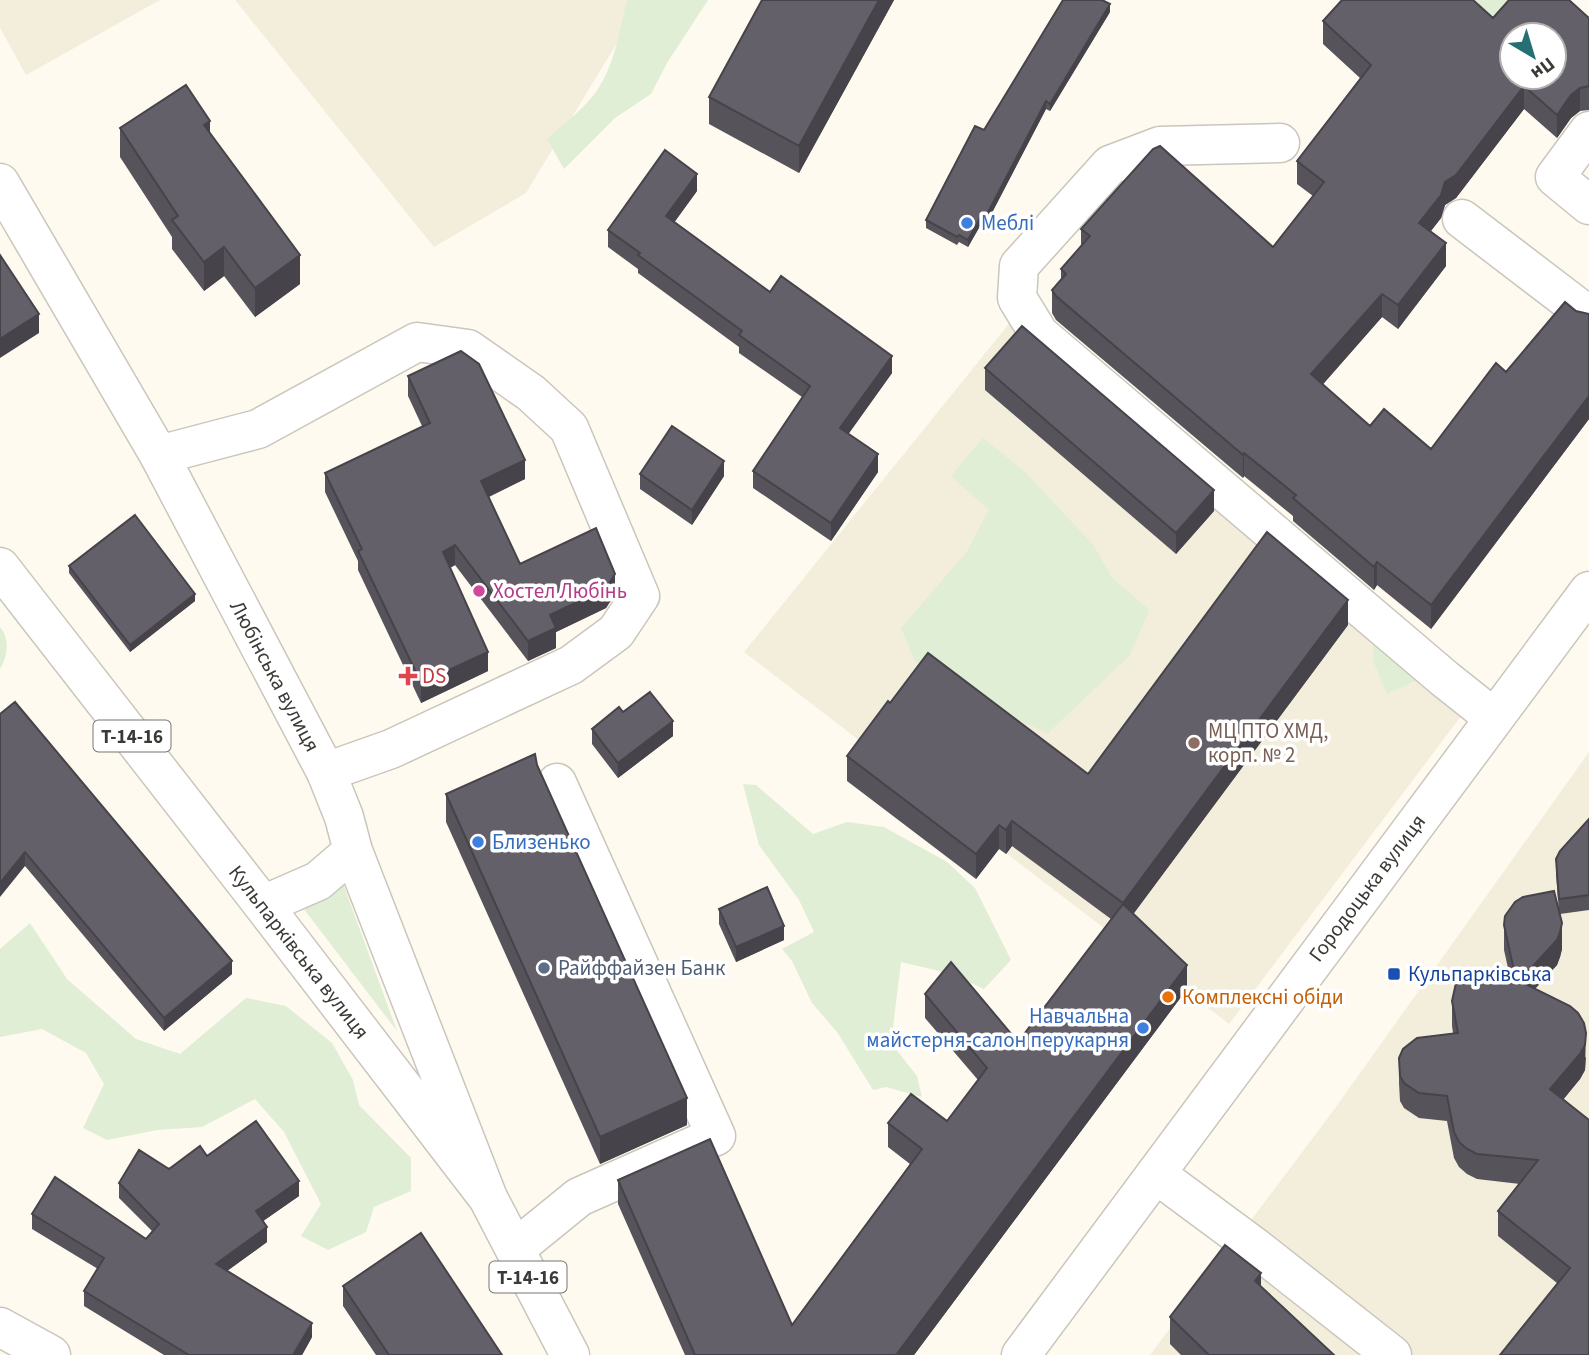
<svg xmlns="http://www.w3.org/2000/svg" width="1589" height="1355" font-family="'Source Sans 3',sans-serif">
	<rect width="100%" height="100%" fill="#fefaef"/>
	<path fill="#f3eddb" d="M0,0H160L26,75L0,28Z
		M235,0H643L526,193L434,247Z
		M1029,299L1480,691L1229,1024L744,652Z
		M1589,752V1355H1150L1333,1111Z"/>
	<path fill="#dfeed5" d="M627,0H708L667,63L651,94L615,118L564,169L547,139C564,124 585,108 598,89C615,63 620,29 627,0Z
		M1463,0H1512L1497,16L1478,13Z
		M983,438L1026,473L1094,546L1112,578L1149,610L1130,655L1048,733L936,686L914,659L901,628L966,553L989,510L951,476Z
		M0,627C10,638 8,657 0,669Z
		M1372,627L1439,670L1387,694L1374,663Z
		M743,784L756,785L813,834L847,822L884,827L947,862L975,888L1011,960L984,989L952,974L901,962L891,1043L917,1076L922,1097L886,1087L873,1090L837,1032L812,1003L792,961L782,949L814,932L799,900L759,845Z
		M341,878L397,1031L300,904Z
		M30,923L67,979L136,1039L180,1054L246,998L286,1006L332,1043L353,1080L359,1105L411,1158V1191L374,1207L366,1232L328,1250L301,1236L321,1204L284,1132L255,1099L202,1127L157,1130L107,1140L83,1128L104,1084L86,1053L42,1029L0,1037V949Z"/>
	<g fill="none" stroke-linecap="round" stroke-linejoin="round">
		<g stroke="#cac6bc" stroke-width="41">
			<path id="minor" d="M1589,131L1555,177L1589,205
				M1280,143L1160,146L1110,165L1019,266L1017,298L1039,334L1445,679L1494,718
				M1462,219L1589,316
				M159,455L258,429L417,342L468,349L531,393L569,428L640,596L616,632L571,665L391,749L326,772
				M1156,1174L1256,1248L1392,1355
				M515,1249L579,1197L716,1136L557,783
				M0,1327L51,1355"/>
		</g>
		<g stroke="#cac6bc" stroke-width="41">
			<path id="major" d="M0,183L159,455L326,772L344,817L353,851L488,1198
				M0,567L263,905L488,1198L570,1355
				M263,905L318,881L353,851
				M1021,1355L1589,591"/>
		</g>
		<use href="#minor" stroke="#fff" stroke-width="38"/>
		<use href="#major" stroke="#fff" stroke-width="38"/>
	</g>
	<path fill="#56535b" d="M762,0H894L799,173L709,124V97Z
		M1110,12L1050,111L1046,109L984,228L980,226L968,247L959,242L957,245L926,228V220L984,130Z
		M1589,18V110L1580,111L1571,118L1557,138L1524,109L1456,198L1445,205L1441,218L1431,231L1446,266L1398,329L1382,317L1322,385L1370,426L1431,449L1506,372L1576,311L1589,314V419L1431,629L1377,585L1374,590L1293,521V516L1244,476L1243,478L1056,320L1052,313V290L1061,280V269L1081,246V229L1273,247L1313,196L1297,184V161L1360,78L1323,44V21Z
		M120,128L210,133L300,284L255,317L224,276L204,291L172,249V237L120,157Z
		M697,191L674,222L770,292L892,373L848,434L878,472L831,541L753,488V471L802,397L739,353V347L638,273V269L608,247V230Z
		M985,368L1214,511L1176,554L985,390Z
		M408,376L525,479L489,497L520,564L615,594L606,608L556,632V648L528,661L455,565L450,568L488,671L421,703L358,570V561L325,492V473L422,426L408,396Z
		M640,474L724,476L692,525L640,489Z
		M69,566L195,601L130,652L69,573Z
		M1348,625L1133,914L1187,989L914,1355H685L618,1204V1180L792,1325L910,1164L888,1147V1123L947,1121L978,1080L925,1018V994L1018,1042L1111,919L1012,846L1006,854L999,849L976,879L847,781V756L890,703L1088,774Z
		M623,712L673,736L618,778L592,744V729Z
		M0,714L232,974L164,1031L25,866Z
		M537,765L687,1125L600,1164L446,822V794Z
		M1589,819V910L1560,914L1562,949L1560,957L1557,965L1535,989L1586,1058L1585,1070L1580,1079L1563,1100L1589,1355L1557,1283L1498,1236V1211L1520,1184L1477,1179L1467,1174L1459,1167L1454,1158L1447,1121L1419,1118L1404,1108L1400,1101L1399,1083V1058L1453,1033L1452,1026V1001L1510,977L1504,950V925L1559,912L1556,874V859Z
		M719,909L784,940L736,962L719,924Z
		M207,1156L299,1196L263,1221L267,1242L227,1271L312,1337L302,1355H164L84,1306V1291L98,1269L32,1229V1214L146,1239L153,1232L119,1198V1183Z
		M343,1286L502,1355H376L343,1306Z
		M1261,1286L1334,1355H1181L1170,1344V1317Z"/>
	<path fill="#46434a" d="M879,0H894L799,173V146Z
		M1110,4V12L1050,111V104Z
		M1524,86V109L1456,198L1445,205L1441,218L1419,246V223L1445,182Z
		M1580,88V111L1571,118L1557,138V115L1571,95Z
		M1046,101V109L984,228V220Z
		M210,121V150L204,125Z
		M697,174V191L666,234V216Z
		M980,218V226L968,247V240Z
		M1446,243V266L1398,329V305Z
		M224,247V276L204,291V262Z
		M300,255V284L255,317V288Z
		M1382,294V317L1311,398V374Z
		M39,314V333L0,358V339Z
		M892,356V373L840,446V428Z
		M1589,396V419L1431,629V605Z
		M1244,453V476L1243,478V455Z
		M878,454V472L831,541V523Z
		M525,460V479L481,500V481Z
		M724,461V476L692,525V510Z
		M1214,490V511L1176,554V533Z
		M455,545V565L443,572V552Z
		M1377,562V585L1374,590V567Z
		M615,574V594L606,608L556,632V648L528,661V641L550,615Z
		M195,594V601L130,652V645Z
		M1348,600V625L1123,928V903Z
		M488,652V671L421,703V683Z
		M673,721V736L618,778V763Z
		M1012,821V846L1006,854V830Z
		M999,825V849L976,879V854Z
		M25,852V866L0,897V883Z
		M1562,923V949L1560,957L1557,965L1519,1006V981Z
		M784,926V940L736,962V947Z
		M232,961V974L164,1031V1018Z
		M1187,965V989L914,1355H896Z
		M1586,1033L1585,1070L1580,1079L1550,1115V1089Z
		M687,1098V1125L600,1164V1137Z
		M299,1181V1196L256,1226V1211Z
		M267,1227V1242L216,1279V1264Z
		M1261,1273V1301L1255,1281Z
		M312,1323V1337L302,1355H293Z"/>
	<path fill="#64606a" stroke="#46434a" stroke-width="2" fill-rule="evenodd" d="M762,0H879L799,146L709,97Z
		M1063,0H1102L1110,4L1050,104L1046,101L984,220L980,218L968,240L959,235L957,237L926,220L975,126L984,130Z
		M1342,0H1473L1493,18L1509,0H1569L1589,18V86L1580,88L1571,95L1557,115L1524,86L1456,175L1445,182L1441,195L1419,223L1446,243L1398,305L1382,294L1311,374L1370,426L1384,409L1431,449L1496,363L1506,372L1565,302L1576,311L1589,314V396L1431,605L1377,562L1374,567L1293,498L1296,495L1244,453L1243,455L1056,296L1052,290L1066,274L1061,269L1090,236L1081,229L1153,149L1160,146L1273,247L1324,182L1297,161L1371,65L1323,21ZM1512,35H1554V77H1512Z
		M186,85L210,121L204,125L300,255L255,288L224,247L204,262L172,220L178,216L120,128Z
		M665,150L697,174L666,216L770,292L781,276L892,356L840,428L878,454L831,523L753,471L810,386L739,335L742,331L638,255L640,253L608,230Z
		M0,255L39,314L0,339Z
		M1022,326L1214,490L1176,533L985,368Z
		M461,351L479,364L525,460L481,481L520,564L596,528L615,574L606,588L550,615L556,628L528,641L455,545L443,552L488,652L421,683L358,551L362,549L325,473L430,423L408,376Z
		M672,426L724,461L692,510L640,474Z
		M135,515L195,594L130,645L69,566Z
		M1267,532L1348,600L1123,903L1012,821L1006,830L999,825L976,854L847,756L888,701L890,703L928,653L1088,774Z
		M650,692L673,721L618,763L592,729L619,707L623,712Z
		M15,702L232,961L164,1018L25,852L0,883V714Z
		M535,754L537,765L687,1098L600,1137L446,794Z
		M1589,819V895L1559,899L1556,859L1560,851Z
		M767,887L784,926L736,947L719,909Z
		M1554,891L1562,923L1560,932L1557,940L1519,981L1570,1006L1578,1013L1584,1023L1586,1033L1585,1045L1580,1054L1550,1089L1589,1120V1355H1500L1570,1268L1498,1211L1538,1160L1477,1154L1467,1149L1459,1142L1454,1132L1447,1096L1419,1093L1404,1083L1400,1076L1399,1058L1403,1049L1417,1038L1458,1033L1452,1001L1456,983L1463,976L1471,972L1493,969L1516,980L1504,925L1505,916L1515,902L1523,897Z
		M1123,904L1187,965L896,1355H695L618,1180L710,1139L792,1325L922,1149L888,1123L911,1094L947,1121L987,1068L925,994L951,962L1018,1042Z
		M256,1121L299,1181L256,1211L267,1227L216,1264L312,1323L293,1355H189L84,1291L104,1258L32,1214L55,1177L146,1239L159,1224L119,1183L139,1150L169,1169L200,1146L207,1156Z
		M421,1233L502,1355H389L343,1286Z
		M1225,1245L1261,1273L1255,1281L1334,1355H1209L1170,1317Z"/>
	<g fill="#3f7fe0" stroke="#fff" stroke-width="2.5">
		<circle cx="967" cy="223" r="7"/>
		<circle cx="478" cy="842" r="7"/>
		<circle cx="1143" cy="1028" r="7"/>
	</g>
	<circle fill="#d1479c" stroke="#fff" stroke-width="2.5" cx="479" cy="591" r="7"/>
	<path fill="#e0444e" stroke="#fff" stroke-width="2.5" d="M404.5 665.5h7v7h7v7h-7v7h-7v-7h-7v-7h7z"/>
	<circle fill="#8d6e63" stroke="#fff" stroke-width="2.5" cx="1194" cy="743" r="7"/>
	<circle fill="#5c6f8a" stroke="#fff" stroke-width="2.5" cx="544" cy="968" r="7"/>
	<rect fill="#1a4fb4" stroke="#fff" stroke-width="2.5" x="1387" y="967" width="14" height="14" rx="3.5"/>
	<circle fill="#e8710a" stroke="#fff" stroke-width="2.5" cx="1168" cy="997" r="7"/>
	<g text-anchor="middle" stroke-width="7" stroke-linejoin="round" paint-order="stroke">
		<g fill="#fff" stroke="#767572" stroke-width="2">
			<rect x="93.5" y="720.5" width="77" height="31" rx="5"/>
			<rect x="489.5" y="1261.5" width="77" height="31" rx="5"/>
		</g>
		<g font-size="19" font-weight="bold" fill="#3c3a36">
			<text x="132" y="743">Т-14-16</text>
			<text x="528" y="1284">Т-14-16</text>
		</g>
		<g font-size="21" fill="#366cbe" stroke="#fff" text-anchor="start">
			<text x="981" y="230">Меблі</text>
			<text x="492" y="849">Близенько</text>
			<text x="1129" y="1023" text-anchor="end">Навчальна<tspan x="1129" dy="24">майстерня-салон перукарня</tspan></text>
		</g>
		<g font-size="21" fill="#b23c85" stroke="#fff" text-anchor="start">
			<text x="493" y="598">Хостел Любінь</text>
		</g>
		<g font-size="21" fill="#3c3a36" stroke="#fff">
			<text transform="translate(275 676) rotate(62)" y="7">Любінська вулиця</text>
			<text transform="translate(1367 888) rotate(-53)" y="7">Городоцька вулиця</text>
			<text transform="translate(299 952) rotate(52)" y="7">Кульпарківська вулиця</text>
		</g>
		<g font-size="21" fill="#be3a42" stroke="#fff" text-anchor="start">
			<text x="422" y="683">DS</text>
		</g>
		<g font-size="21" fill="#785e54" stroke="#fff" text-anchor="start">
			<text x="1208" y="738">МЦ ПТО ХМД,<tspan x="1208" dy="24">корп. № 2</tspan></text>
		</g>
		<g font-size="21" fill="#4e5e75" stroke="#fff" text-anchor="start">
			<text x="558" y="975">Райффайзен Банк</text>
		</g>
		<g font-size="21" fill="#164399" stroke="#fff" text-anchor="start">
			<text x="1408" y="981">Кульпарківська</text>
		</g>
		<g font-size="21" fill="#c56008" stroke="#fff" text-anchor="start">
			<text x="1182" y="1004">Комплексні обіди</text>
		</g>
	</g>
	<g transform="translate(1533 56) rotate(142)"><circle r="33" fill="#ffffff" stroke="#b1b0af" stroke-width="2"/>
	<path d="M0-5L12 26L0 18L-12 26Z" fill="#257073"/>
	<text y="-10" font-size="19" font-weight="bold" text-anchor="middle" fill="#3c3a36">Пн</text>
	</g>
</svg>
